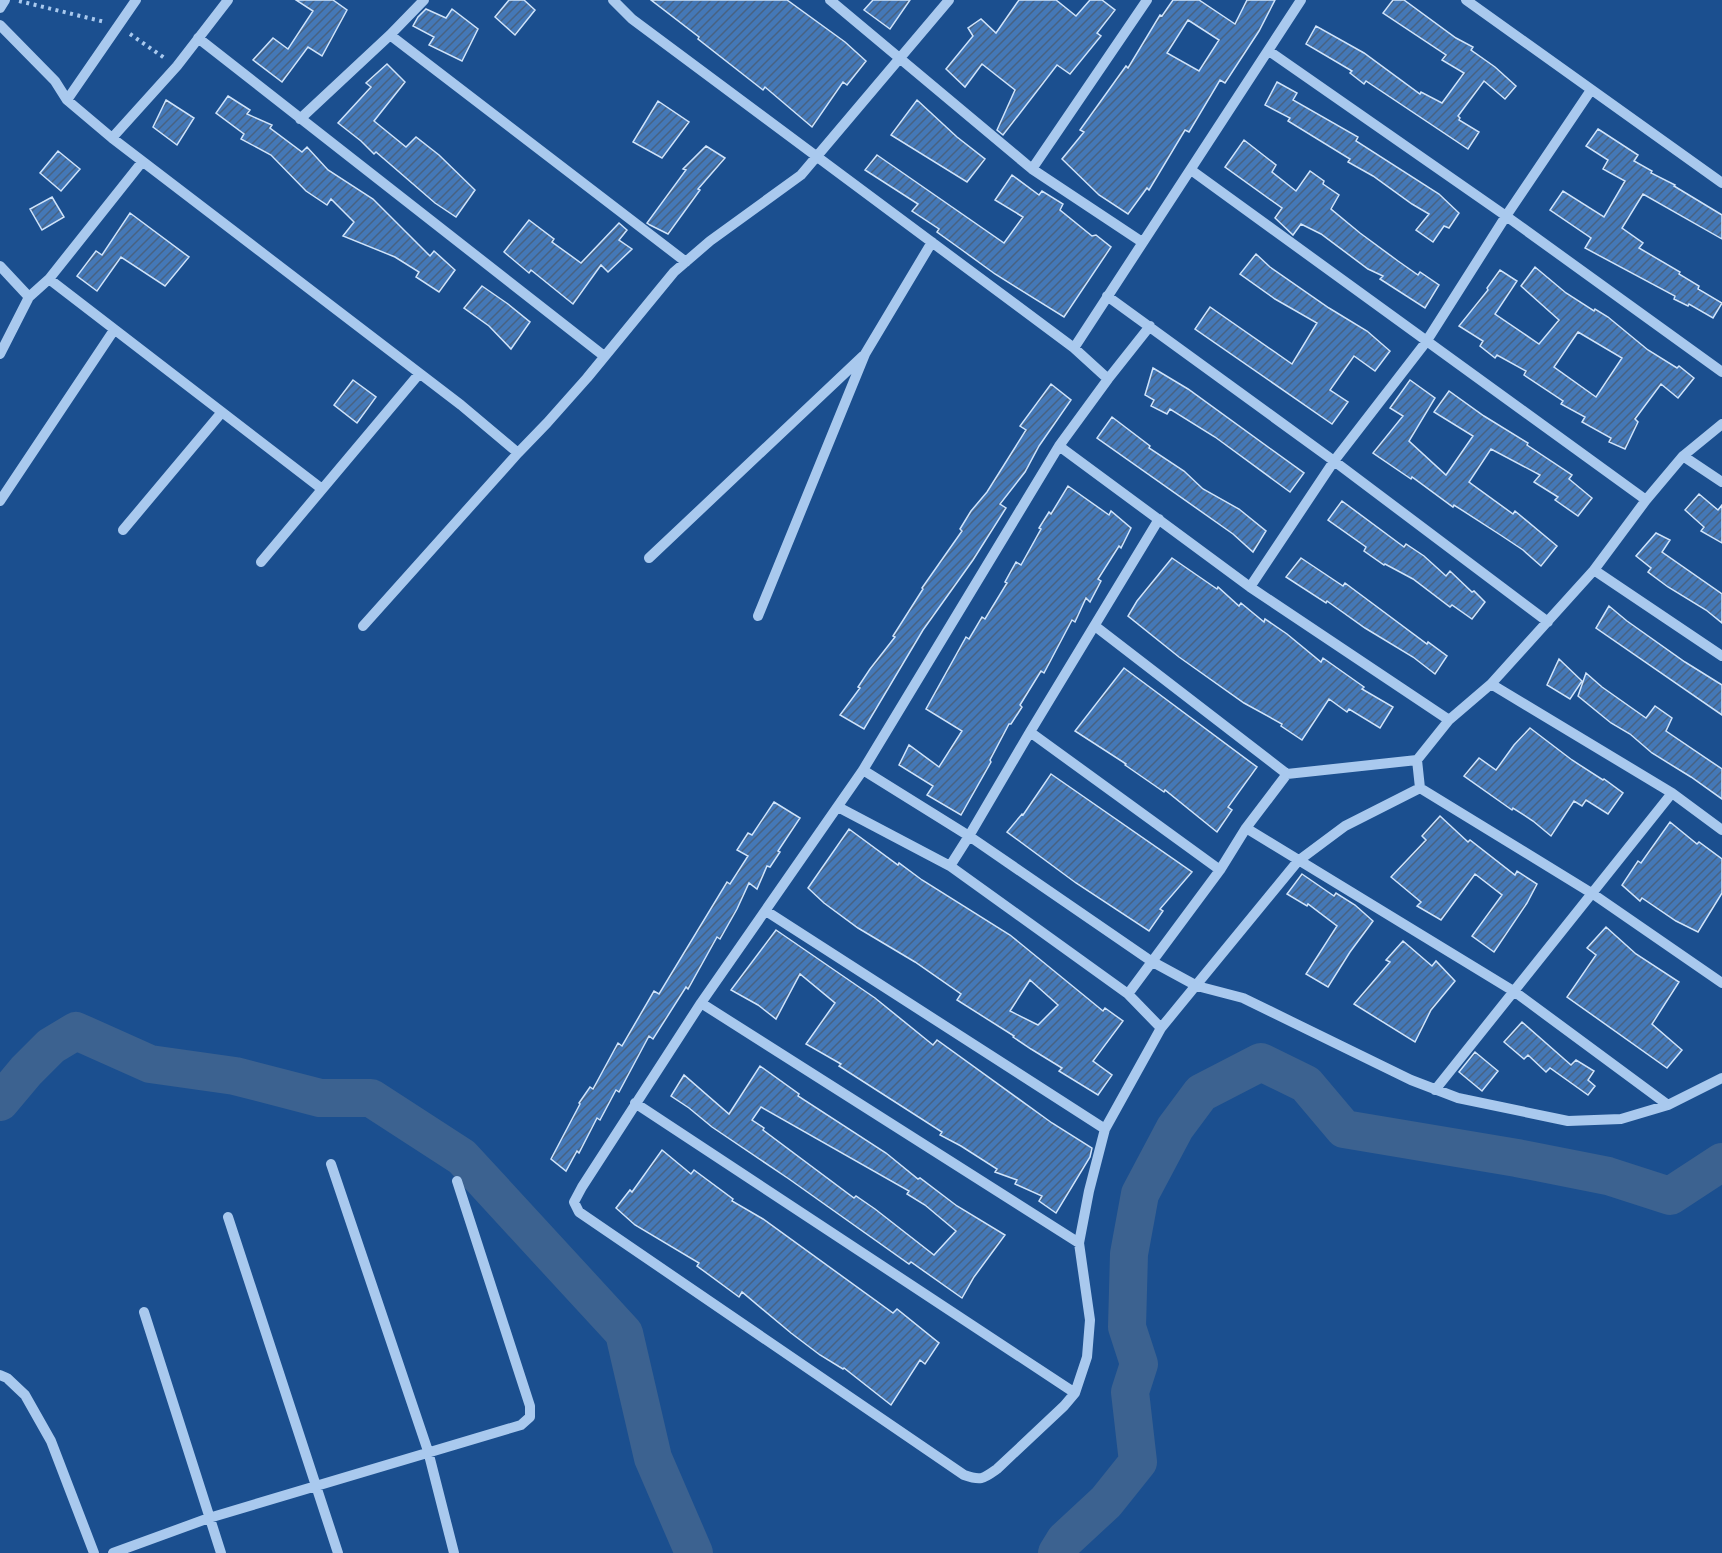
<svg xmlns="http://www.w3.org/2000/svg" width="1722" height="1553" font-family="'Fira Sans',sans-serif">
	<defs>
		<pattern id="building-hatch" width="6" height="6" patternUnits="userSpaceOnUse" patternTransform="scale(1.5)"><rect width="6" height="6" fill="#4478b7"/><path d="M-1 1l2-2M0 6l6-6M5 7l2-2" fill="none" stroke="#486282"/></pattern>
	</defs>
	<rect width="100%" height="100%" fill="#1b4f8f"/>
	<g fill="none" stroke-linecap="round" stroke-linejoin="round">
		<path stroke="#3c6290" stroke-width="38" d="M0,1102L26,1071L51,1046L76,1031L150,1064L235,1076L320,1098H371L462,1157L624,1333L653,1458L694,1553
			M1057,1553L1065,1540L1106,1502L1138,1462L1130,1392L1139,1364L1127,1327L1129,1254L1140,1194L1175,1128L1201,1093L1261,1062L1306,1084L1344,1129L1517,1158L1608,1176L1670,1196L1722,1162"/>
	</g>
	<path fill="url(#building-hatch)" stroke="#cfe3fa" stroke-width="1.5" fill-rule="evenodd" d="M296,0H333L347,10L322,56L308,47L282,82L253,60L273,38L288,49L313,11Z
		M509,0H524L535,10L515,35L495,17Z
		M651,0H787L845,42L866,61L847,85L843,82L812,127L765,87L763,90L698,39L699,37Z
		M873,0H910L890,29L864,10Z
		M1019,0H1056L1076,16L1090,0H1102L1115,10L1097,33L1101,36L1070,74L1057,65L1003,135L997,130L1015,90L982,64L965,87L946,69L973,36L968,28L981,19L996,33Z
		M1173,0H1199L1235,24L1247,0H1275L1259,31L1225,83L1220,80L1189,132L1185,130L1149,190L1147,188L1128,214L1099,195L1062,159L1084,132L1080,130L1126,66L1128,68L1160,15L1162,16ZM1188,20L1219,40L1199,71L1167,53Z
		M1393,0H1404L1456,38L1473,47L1471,50L1495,67L1516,86L1505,99L1484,81L1458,116L1460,118L1459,120L1479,132L1468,149L1366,81L1364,84L1350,73L1352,71L1306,44L1316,26L1364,53L1420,94L1421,92L1442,103L1464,73L1442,60L1446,55L1383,13Z
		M426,9L446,18L452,9L478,29L462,61L429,45L434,37L413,26L418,17Z
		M387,64L405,82L374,121L406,147L416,137L439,155L475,190L456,217L435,203L376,152L374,154L361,141L338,123L371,87L366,83Z
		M1277,82L1297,93L1293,100L1358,137L1356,141L1439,194L1459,213L1449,228L1444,226L1433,242L1416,230L1429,214L1412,204L1373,176L1348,162L1350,159L1288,121L1290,118L1265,105Z
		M228,96L250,110L247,114L272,125L270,128L302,152L307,147L328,170L373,199L430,256L434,251L455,270L439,292L416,277L419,272L395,257L343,236L354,222L331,199L327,205L306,191L271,155L241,139L244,134L216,113Z
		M166,100L194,118L177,145L153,127Z
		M917,100L957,137L985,159L967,182L891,135Z
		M658,101L689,122L662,158L633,142Z
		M1598,129L1638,155L1634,161L1652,171L1651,173L1675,185L1674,186L1722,215V239L1643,194L1622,228L1643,243L1639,248L1680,272L1679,274L1699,286L1698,289L1722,303L1713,318L1689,304L1688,306L1674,299L1675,296L1585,248L1591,238L1550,210L1563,191L1604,217L1625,181L1603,169L1608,160L1586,146Z
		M1244,140L1276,165L1272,172L1296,191L1310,171L1324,181L1323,184L1339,195L1331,209L1360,233L1398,261L1418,275L1420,272L1439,285L1425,308L1380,279L1383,276L1368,269L1321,234L1301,224L1293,235L1275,218L1282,208L1225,167Z
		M706,146L725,158L698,189L700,190L668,234L650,225L647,223L686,170L683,169Z
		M58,151L80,169L61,191L40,173Z
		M877,155L1004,243L1023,217L995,200L1012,175L1039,195L1042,191L1063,204L1060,210L1092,236L1096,235L1111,247L1064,317L995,274L962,250L937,232L939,229L912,211L918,204L865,170Z
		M52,197L64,217L42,230L30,209Z
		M130,213L189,257L165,286L121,257L97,291L77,276L96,251L102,255Z
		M529,220L554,239L552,242L581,263L619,223L627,230L619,240L632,249L608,272L601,265L573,304L531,270L529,273L504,252Z
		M1256,254L1270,267L1329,308L1367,331L1390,351L1375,371L1354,356L1330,390L1348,402L1332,424L1195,329L1210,307L1292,364L1317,323L1275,299L1240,274Z
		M1535,267L1566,293L1594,311L1595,309L1608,317L1648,350L1677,368L1679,366L1694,378L1678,398L1661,384L1635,419L1638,422L1625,449L1609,442L1611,438L1582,422L1585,417L1561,404L1563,401L1524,375L1526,371L1497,355L1495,358L1480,346L1483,341L1459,326L1488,290L1487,288L1500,270L1517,281L1495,314L1539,344L1559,320L1521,286ZM1578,332L1622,358L1596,397L1554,367Z
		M482,286L508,304L530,322L511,349L489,326L464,308Z
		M1153,368L1188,389L1304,473L1290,492L1215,437L1170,409L1167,414L1151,406L1154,400L1145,395Z
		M353,380L376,397L357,423L334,405Z
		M1410,380L1435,398L1409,441L1446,475L1473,436L1434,412L1449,391L1484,416L1528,443L1527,445L1572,475L1569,479L1592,498L1578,516L1555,500L1558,497L1534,482L1540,475L1491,449L1469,482L1513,514L1515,511L1557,546L1541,566L1523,550L1502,536L1454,505L1453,507L1412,477L1411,479L1373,453L1403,416L1390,408Z
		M1051,384L1071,400L1039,446L1025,472L1000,504L1006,508L973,560L923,630L864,729L840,715L860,688L858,687L870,669L895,637L893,636L923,589L922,588L962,531L960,529L971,511L987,492L1026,430L1020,426Z
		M1112,417L1150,446L1149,448L1184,471L1203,489L1239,509L1266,531L1253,552L1233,534L1097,438Z
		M1068,486L1109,515L1111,511L1131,528L1121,548L1119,546L1098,579L1101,581L1090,602L1086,598L1075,622L1072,620L1044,673L1041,671L1020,705L1022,707L1011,724H1009L990,760L991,762L961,815L927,795L933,786L899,765L909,745L939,767L962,731L926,709L966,637L969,639L982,617L985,619L1007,583L1005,582L1016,562L1021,565L1041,529L1039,528L1049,512L1051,514Z
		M1699,494L1718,510L1722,505V543L1701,531L1704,527L1685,510Z
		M1342,501L1404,547L1406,544L1424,556L1446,576L1450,571L1472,592L1474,591L1485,602L1472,619L1452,605L1450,607L1413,579L1385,564L1384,565L1364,551L1366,547L1328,520Z
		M1656,533L1670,540L1662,552L1722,594V623L1706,610L1668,587L1648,572L1651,568L1636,556Z
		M1172,558L1217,589L1218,587L1239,606L1241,603L1264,622L1265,619L1287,634L1321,662L1323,658L1364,687L1362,689L1393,707L1380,728L1349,709L1347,712L1329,699L1302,740L1281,726L1282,724L1244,703L1179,657L1128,616L1137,601Z
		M1301,558L1343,586L1345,583L1427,644L1428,642L1447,656L1435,674L1413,657L1365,628L1327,601L1326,603L1286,577Z
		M1609,606L1627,621L1685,662L1722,685V715L1596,628Z
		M1559,659L1582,681L1570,699L1547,685Z
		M1124,668L1257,767L1228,807L1232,810L1217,832L1165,790L1164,792L1125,765L1126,764L1075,731Z
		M1586,673L1602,687L1646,718L1655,706L1672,718L1666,731L1722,769V799L1691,777L1652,753L1630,734L1611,723L1578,696Z
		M1530,728L1572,760L1603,780L1604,779L1623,793L1608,814L1586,800L1582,806L1574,801L1551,836L1533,821L1513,808L1512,810L1464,776L1479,758L1496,770L1514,745Z
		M1051,774L1192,872L1160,909L1163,911L1149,931L1076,883L1007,832L1022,814L1023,815Z
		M774,802L800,818L778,851L780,852L770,867L767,866L757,889L749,883L737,909L720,939L717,937L688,989L686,987L653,1039L649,1036L619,1092L616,1090L600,1120L597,1118L579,1153L577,1151L566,1171L551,1159L580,1104L579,1103L590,1087L593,1089L618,1043L622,1046L654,991L659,994L727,882L730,884L748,856L737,850L748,833L752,835Z
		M1440,816L1468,842L1470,840L1515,875L1517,871L1537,884L1527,903L1494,952L1472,936L1502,895L1475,874L1441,920L1417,906L1421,902L1391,877L1426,840L1422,836Z
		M1670,822L1697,844L1699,842L1722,859V893L1698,932L1676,921L1642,898L1640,901L1622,885L1638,861L1641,863Z
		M849,829L898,865L899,863L922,880L1010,935L1103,1011L1105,1008L1123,1021L1093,1061L1112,1075L1098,1095L1059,1071L1062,1068L1031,1049L1013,1037L1014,1036L957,1000L961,994L915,962L858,928L824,903L808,888ZM1030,980L1058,1005L1038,1025L1010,1011Z
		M1302,874L1334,896L1336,893L1355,905L1373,921L1350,952L1328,987L1306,974L1337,926L1308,904L1307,906L1287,894Z
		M1606,927L1636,954L1679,982L1652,1024L1682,1050L1667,1068L1567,997L1596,955L1587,948Z
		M776,930L875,998L933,1045L937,1040L1052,1123L1092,1148L1090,1157L1056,1213L1039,1201L1042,1196L1015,1184L1017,1180L995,1172L997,1169L961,1146L940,1135L942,1132L839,1066L841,1064L806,1044L835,1003L800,974L776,1019L758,1005L731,990Z
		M1403,941L1432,966L1436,961L1455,981L1431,1010L1415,1042L1354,1004L1390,962L1386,960Z
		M1522,1022L1571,1065L1576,1060L1594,1071L1588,1080L1595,1086L1588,1095L1550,1068L1546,1072L1528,1055L1524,1059L1504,1042Z
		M1475,1052L1498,1071L1482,1091L1459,1072Z
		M760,1066L799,1094L798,1096L886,1153L918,1179L920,1178L957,1206L1005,1235L974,1277L962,1298L911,1262L909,1264L789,1179L712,1127L689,1108L671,1096L684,1075L729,1114ZM761,1107L909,1191L907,1194L925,1205L956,1231L934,1255L875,1209L856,1196L854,1198L763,1130L764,1128L752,1120Z
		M662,1150L691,1174L694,1170L733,1199L732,1201L763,1219L893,1313L897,1309L939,1343L925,1364L920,1360L891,1405L844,1368L843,1369L820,1355L791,1333L742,1292L739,1297L697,1266L699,1263L635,1225L616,1208L630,1190L632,1192Z"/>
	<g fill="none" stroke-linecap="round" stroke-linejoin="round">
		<path stroke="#a9c9ee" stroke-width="4" stroke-dasharray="3 4.5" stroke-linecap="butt" d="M19,1L105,22
			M130,34L166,59"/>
		<path stroke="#a9c9ee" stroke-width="10" d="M613,0L632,19L1074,348L1301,0
			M830,0L1032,169L1142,242
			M1466,0L1722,183
			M0,8L5,0
			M0,25L55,81L67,100L112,138L461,405L518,453L547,423L587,378L674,272L710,241L801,175L949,0
			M390,35L686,262
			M198,38L604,356
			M1269,51L1506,216L1722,372
			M67,100L136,0
			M300,119L390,35L424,0
			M112,138L177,66L228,0
			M142,162L49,279L322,489
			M1032,169L1147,0
			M1191,170L1646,500
			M0,266L29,297
			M1107,296L1334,461L1548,622
			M1074,348L1108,379L1059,446L863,770L701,1003L582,1187L574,1202L579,1212L964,1475C981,1481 983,1479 997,1469L1064,1406L1075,1393L1087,1357L1090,1320L1079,1243L1089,1191L1105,1129L1161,1028L1298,861L1345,826L1420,788L1417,760
			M0,354L29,297L49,279
			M1108,379L1150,326
			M1059,446L1250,587L1449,720
			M1683,456L1722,482
			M0,501L114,330
			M123,530L222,412
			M649,558L863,356
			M261,562L419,374
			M1594,570L1722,656
			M1250,587L1334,461L1426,342L1506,216L1591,90
			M758,616L865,354L932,242
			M363,626L518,453
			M1095,626L1287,774L1417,760L1449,720L1491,684L1594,570L1646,500L1683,456L1722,424
			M1491,684L1672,793L1722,830
			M1030,732L1220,870
			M863,770L969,836L1151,961L1197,986L1243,998L1411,1080L1458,1098L1568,1121L1621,1119L1668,1105L1722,1078
			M1420,788L1593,894L1722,983
			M838,807L950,866L1128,994L1161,1028
			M1246,828L1515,992L1668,1105
			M950,866L969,836L1030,732L1159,519
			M766,911L1105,1129
			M1128,994L1220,870L1246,828L1287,774
			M701,1003L1079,1243
			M1435,1090L1672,793
			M635,1103L1075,1393
			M331,1164L428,1451L454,1553
			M228,1217L338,1553
			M144,1312L221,1553
			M0,1375L7,1378L25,1395L51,1441L94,1553
			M113,1553L209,1518L521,1425L530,1417V1406L457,1181"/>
	</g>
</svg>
